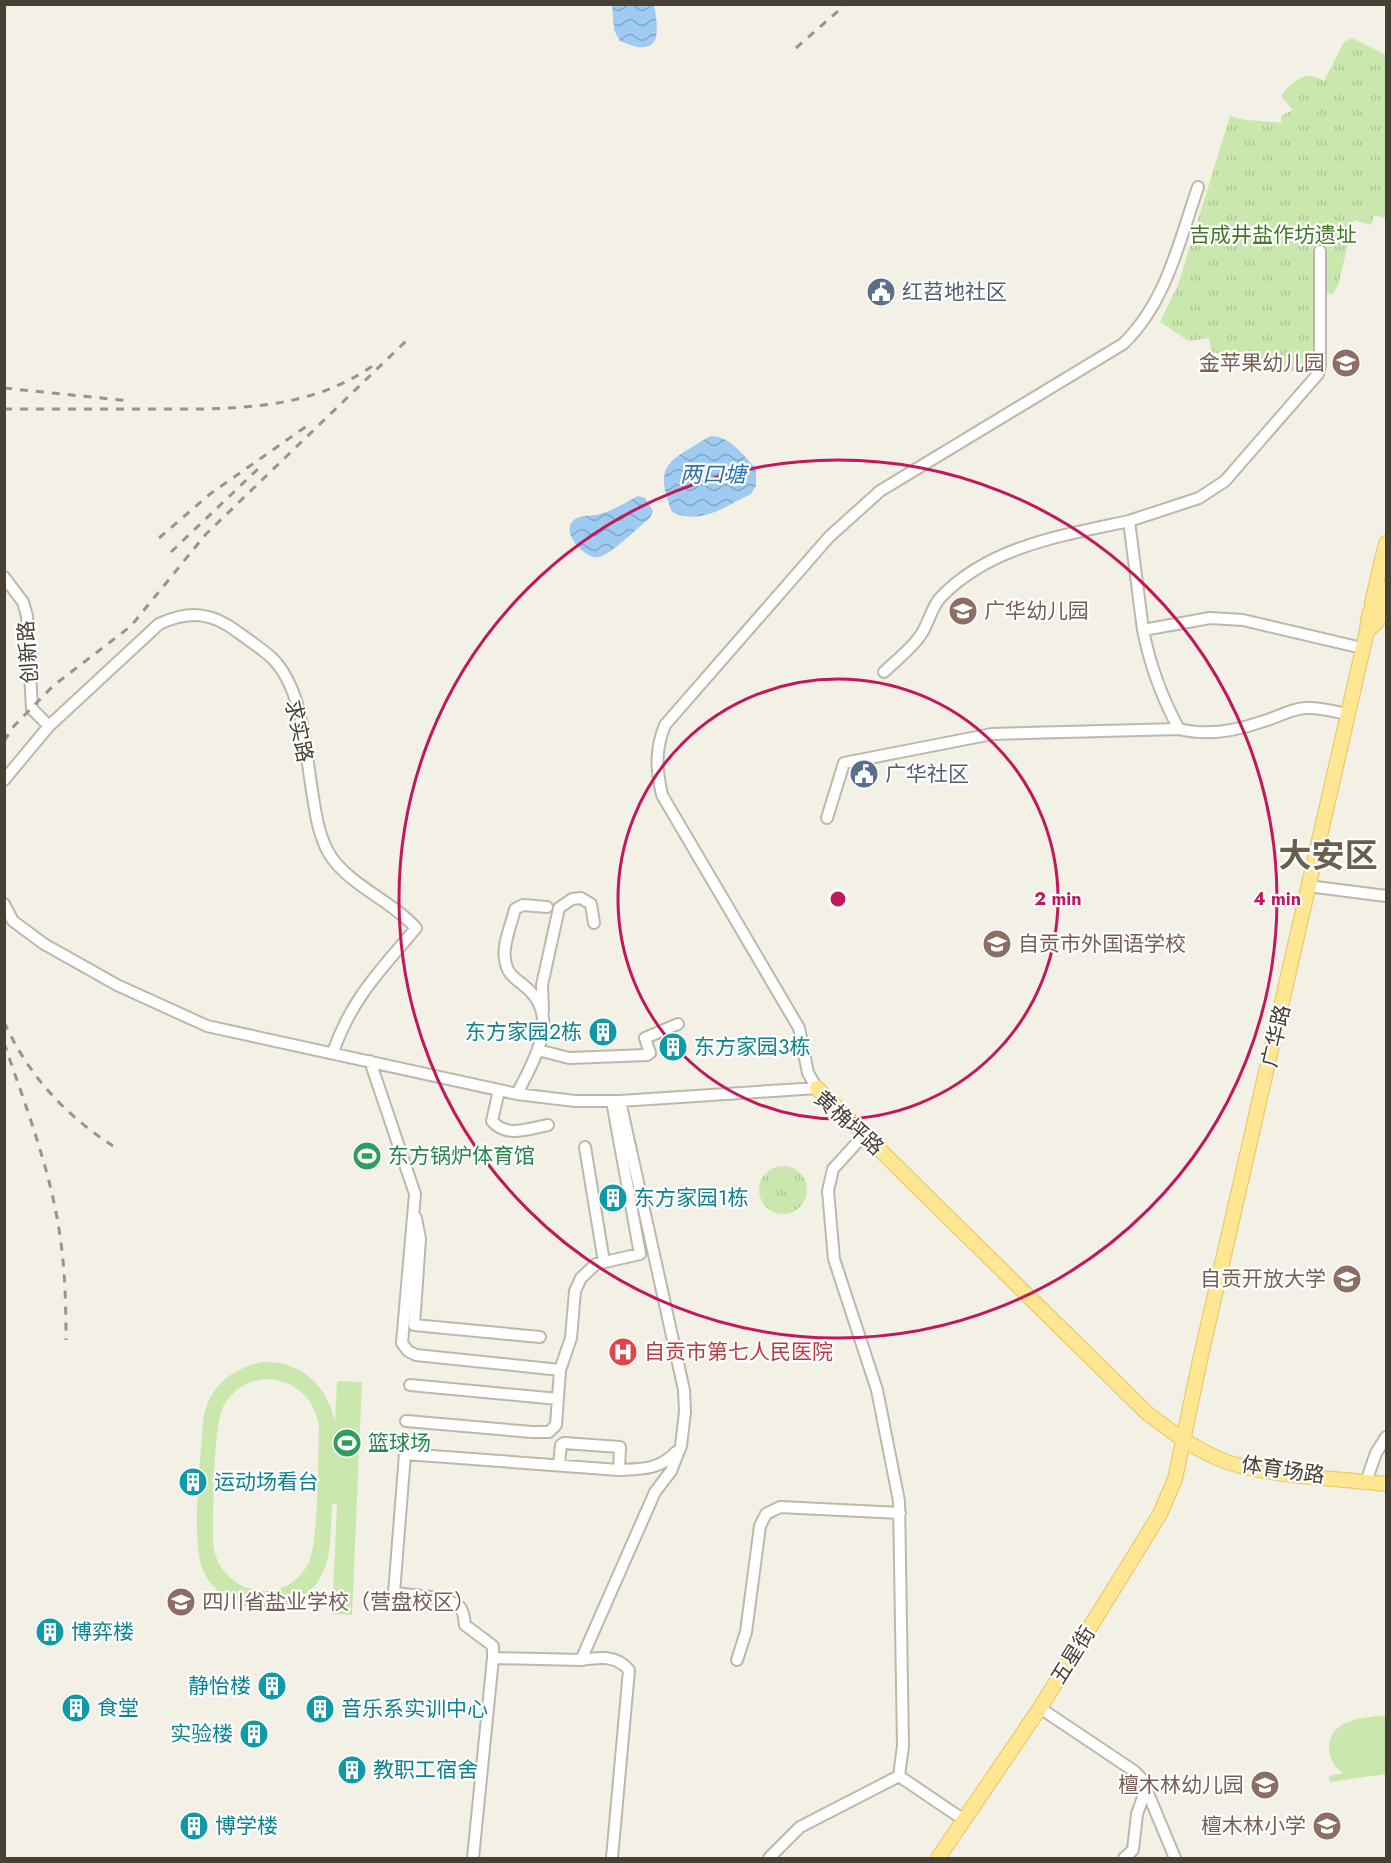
<svg xmlns="http://www.w3.org/2000/svg" width="1391" height="1863" font-family="Jost,'Noto Sans SC',sans-serif">
	<defs>
		<pattern id="grass-tufts" width="24" height="20" patternUnits="userSpaceOnUse" patternTransform="scale(1.5)"><rect width="24" height="20" fill="#cae8ad"/><path d="M3 7l-1-3M5 7V3M7 7l1-3M15 17l-1-3M17 17v-4M19 17l1-3" fill="none" stroke="#afc895"/></pattern>
		<pattern id="water-waves" width="16" height="10" patternUnits="userSpaceOnUse" patternTransform="scale(1.5)"><rect width="16" height="10" fill="#9fcbf2"/><path d="M0 5q4-4 8 0t8 0" fill="none" stroke="#83a6c5"/></pattern>
	</defs>
	<rect width="100%" height="100%" fill="#f3f0e5"/>
	<path fill="url(#grass-tufts)" d="M1352,38L1386,55V218L1374,215L1371,225L1354,220L1338,285L1333,294L1321,293L1315,366L1305,364L1301,372L1284,370L1270,362L1268,368L1258,366L1259,361L1211,352L1209,338L1189,341L1160,322L1178,285L1230,116C1247,122 1263,120 1281,123V116L1293,110L1281,96C1292,80 1307,69 1324,81L1344,42Z
		M759 1190a24 24 0 1 1 48 0a24 24 0 1 1-48 0Z"/>
	<path fill="#cae8ad" fill-rule="evenodd" d="M262,1362C301,1361 326,1384 335,1421L337,1381L362,1382L352,1615L332,1614L337,1504H332C330,1529 333,1558 319,1580C290,1623 222,1616 202,1568C191,1539 201,1456 203,1421C208,1388 230,1369 262,1362ZM263,1379C293,1379 314,1396 319,1426C318,1455 319,1543 308,1564C283,1611 215,1592 213,1541C213,1514 213,1428 223,1407C231,1391 246,1382 263,1379Z
		M1386,1715V1774L1330,1782L1329,1776L1343,1773C1335,1767 1330,1760 1329,1750C1328,1718 1364,1718 1386,1715Z"/>
	<path fill="url(#water-waves)" d="M612,5H654C660,36 660,59 620,41L614,30Z
		M710,436C731,436 742,455 756,468V486L751,494C725,506 701,526 672,512C652,462 671,461 710,436Z
		M638,496L645,498L653,511L650,518C638,527 612,554 599,557C585,560 559,531 574,520C580,515 589,516 596,515C610,512 625,503 638,496Z"/>
	<g fill="none" stroke-linecap="round" stroke-linejoin="round">
		<g stroke="#bfb8a8" stroke-width="14">
			<path id="minor" d="M4,577L23,602L27,616L32,709L49,726
				M1143,630L1129,521L1199,498L1225,481L1318,374L1320,365V251
				M884,672C896,660 913,648 922,633C929,622 932,606 941,597C990,546 1064,535 1129,521
				M1346,714C1333,711 1320,707 1305,708C1290,709 1276,718 1261,722C1235,731 1206,736 1179,729C1162,698 1150,665 1143,630L1210,618L1243,620L1362,648
				M4,780L49,726L159,624C190,610 212,612 239,633C250,641 262,649 272,658C305,691 305,754 313,797C316,817 320,841 332,858C353,887 392,901 416,928C380,971 352,998 333,1052
				M827,818L844,763L992,734L1179,729
				M1308,886L1386,896
				M4,904L13,921L44,944L117,985L207,1026L517,1094L575,1101H620L817,1088L808,1073L799,1028L662,795C656,768 655,750 665,725L829,537L880,491L1123,344C1166,303 1179,242 1198,187
				M543,1011L542,985L559,908L572,899L581,898L591,904L594,923
				M538,1050L569,1058L647,1055L650,1053L645,1038L678,1024
				M370,1061L415,1194L402,1343L408,1351L416,1355L560,1370
				M499,1090L492,1121C507,1138 527,1129 548,1125
				M517,1094C532,1063 560,1021 530,991C518,979 507,977 505,959C502,945 512,923 515,909L523,905L547,907
				M864,1135L833,1169L828,1191L834,1259L877,1390L899,1501L903,1746L899,1776
				M585,1147L604,1262
				M416,1218L420,1239L414,1325L540,1337
				M410,1385L558,1399
				M406,1421L532,1432H549L556,1425L560,1370L571,1338L575,1291L581,1278L596,1264L640,1254L612,1101
				M559,1464L561,1445L564,1443L620,1447L619,1470
				M1366,1482L1376,1453L1386,1437
				M493,1658V1646L465,1625C464,1619 464,1612 460,1607C449,1596 409,1595 394,1593L405,1454L619,1470C642,1469 659,1470 676,1452
				M581,1660C600,1657 616,1655 629,1670L612,1858
				M737,1660L746,1632L760,1526L766,1514L780,1507L900,1513
				M1040,1708L1134,1771L1142,1779L1175,1858
				M473,1858L493,1658L581,1660L655,1492L671,1471L681,1446L685,1412L684,1390L620,1101
				M769,1858L800,1827L899,1776L964,1820
				M1124,1858L1133,1850L1137,1814L1146,1789"/>
		</g>
		<g stroke="#e6c560" stroke-width="16">
			<path id="major" d="M1372,602L1386,543
				M1367,631L1377,622L1386,604
				M817,1088L1147,1413C1168,1429 1189,1445 1213,1456C1254,1477 1338,1478 1386,1484
				M938,1858L1040,1708L1160,1514L1175,1479L1200,1360L1367,631C1368,613 1372,601 1386,589"/>
		</g>
		<use href="#minor" stroke="#fff" stroke-width="10"/>
		<use href="#major" stroke="#ffe692" stroke-width="14"/>
		<path stroke="#959595" stroke-width="3" stroke-dasharray="8 8" stroke-linecap="butt" d="M796,48L846,4
			M4,388L130,401
			M4,409C52,409 99,409 146,409C224,409 308,413 375,364
			M159,538L210,494L311,423
			M171,552L260,467
			M4,741L14,726L53,686L131,626L206,534L406,341
			M4,1022C29,1076 64,1114 113,1146
			M4,1043C25,1104 49,1166 59,1229C65,1266 66,1303 66,1340"/>
	</g>
	<g fill="none" stroke="#c2185b" stroke-width="3">
		<circle cx="838" cy="899" r="220"/>
		<circle cx="838" cy="899" r="439"/>
	</g>
	<defs>
		<g id="civic-disc" transform="scale(1.5)"><circle r="9.5" fill="#5c6f8a" stroke="#fff"/><path d="M-.6-6.5H3V-4.5H.6V-3L4-1V1h2V6H-6V1h2V-1L-.6-3ZM-1.2 2.5V6h2.4V2.5Z" fill="#fff"/></g>
		<g id="school-disc" transform="scale(1.5)"><circle r="9.5" fill="#8d6e63" stroke="#fff"/><path d="M0-5L7-2L0 1L-7-2ZM-4 1L0 2.5L4 1V4Q0 6-4 4Z" fill="#fff"/></g>
		<g id="building-disc" transform="scale(1.5)"><circle r="9.5" fill="#0f9aa8" stroke="#fff"/><path d="M-4-6H4V6H1V3H-1V6H-4ZM-2.5-4.3h1.7v1.8h-1.7ZM.8-4.3h1.7v1.8H.8ZM-2.5-1h1.7V.8h-1.7ZM.8-1h1.7V.8H.8Z" fill="#fff"/></g>
		<g id="stadium-disc" transform="scale(1.5)"><circle r="9.5" fill="#2e9e5b" stroke="#fff"/><path d="M0-5a6.5 5 0 1 0 0 10a6.5 5 0 1 0 0-10ZM-3.5-1.8h7v3.6h-7Z" fill="#fff"/></g>
		<g id="university-disc" transform="scale(1.5)"><circle r="9.5" fill="#8d6e63" stroke="#fff"/><path d="M0-5L7-2L0 1L-7-2ZM-4 1L0 2.5L4 1V4Q0 6-4 4Z" fill="#fff"/></g>
		<g id="hospital-disc" transform="scale(1.5)"><circle r="9.5" fill="#e0444e" stroke="#fff"/><path d="M-5-5h3v3.5h4V-5h3V5h-3V1.5h-4V5h-3Z" fill="#fff"/></g>
	</defs>
	<g fill-rule="evenodd">
		<use href="#civic-disc" x="881" y="292"/>
		<use href="#school-disc" x="1346" y="363"/>
		<use href="#school-disc" x="963" y="611"/>
		<use href="#civic-disc" x="864" y="774"/>
		<use href="#school-disc" x="997" y="944"/>
		<use href="#building-disc" x="603" y="1032"/>
		<use href="#building-disc" x="673" y="1047"/>
		<use href="#stadium-disc" x="367" y="1156"/>
		<use href="#building-disc" x="613" y="1198"/>
		<use href="#university-disc" x="1347" y="1279"/>
		<use href="#hospital-disc" x="623" y="1352"/>
		<use href="#stadium-disc" x="347" y="1443"/>
		<use href="#building-disc" x="193" y="1482"/>
		<use href="#university-disc" x="181" y="1602"/>
		<use href="#building-disc" x="50" y="1632"/>
		<use href="#building-disc" x="272" y="1686"/>
		<use href="#building-disc" x="76" y="1708"/>
		<use href="#building-disc" x="320" y="1709"/>
		<use href="#building-disc" x="254" y="1734"/>
		<use href="#building-disc" x="352" y="1770"/>
		<use href="#school-disc" x="1265" y="1785"/>
		<use href="#building-disc" x="194" y="1826"/>
		<use href="#school-disc" x="1327" y="1826"/>
	</g>
	<g text-anchor="middle" stroke-width="4.5" stroke-linejoin="round" paint-order="stroke">
		<g font-size="21" fill="#417827" stroke="#fff">
			<text x="1273" y="242">吉成井盐作坊遗址</text>
		</g>
		<g font-size="21" fill="#4e5e75" stroke="#fff" text-anchor="start">
			<text x="902" y="299">红苕地社区</text>
			<text x="885" y="781">广华社区</text>
		</g>
		<g font-size="21" fill="#785e54" stroke="#fff" text-anchor="end">
			<text x="1325" y="370">金苹果幼儿园</text>
			<text x="984" y="618" text-anchor="start">广华幼儿园</text>
			<text x="1018" y="951" text-anchor="start">自贡市外国语学校</text>
			<text x="1326" y="1286">自贡开放大学</text>
			<text x="202" y="1609" text-anchor="start">四川省盐业学校（营盘校区）</text>
			<text x="1244" y="1792">檀木林幼儿园</text>
			<text x="1306" y="1833">檀木林小学</text>
		</g>
		<g font-size="21" fill="#464035" stroke="#fff">
			<text transform="translate(28 652) rotate(-94)" y="7">创新路</text>
			<text transform="translate(299 731) rotate(78)" y="7">求实路</text>
			<text transform="translate(1276 1036) rotate(-77)" y="7">广华路</text>
			<text transform="translate(849 1123) rotate(42)" y="7">黄桷坪路</text>
			<text transform="translate(1283 1470) rotate(8)" y="7">体育场路</text>
			<text transform="translate(1073 1655) rotate(-58)" y="7">五星街</text>
		</g>
		<g font-size="21" fill="#0d838f" stroke="#fff" text-anchor="start">
			<text x="582" y="1039" text-anchor="end">东方家园2栋</text>
			<text x="694" y="1054">东方家园3栋</text>
			<text x="634" y="1205">东方家园1栋</text>
			<text x="214" y="1489">运动场看台</text>
			<text x="71" y="1639">博弈楼</text>
			<text x="251" y="1693" text-anchor="end">静怡楼</text>
			<text x="97" y="1715">食堂</text>
			<text x="341" y="1716">音乐系实训中心</text>
			<text x="233" y="1741" text-anchor="end">实验楼</text>
			<text x="373" y="1777">教职工宿舍</text>
			<text x="215" y="1833">博学楼</text>
		</g>
		<g font-size="21" fill="#27864d" stroke="#fff" text-anchor="start">
			<text x="388" y="1163">东方锅炉体育馆</text>
			<text x="368" y="1450">篮球场</text>
		</g>
		<g font-size="21" fill="#be3a42" stroke="#fff" text-anchor="start">
			<text x="644" y="1359">自贡市第七人民医院</text>
		</g>
		<g font-size="22" font-style="italic" fill="#2b72b4" stroke="#fff">
			<text x="713" y="482">两口塘</text>
		</g>
		<g font-size="33" font-weight="bold" fill="#695f4c" stroke="#fff">
			<text x="1328" y="867">大安区</text>
		</g>
	</g>
	<circle cx="838" cy="899" r="9" fill="#c2185b" stroke="#fff" stroke-width="3"/>
	<g font-size="18" text-anchor="middle" font-weight="bold" fill="#c2185b" stroke="#fff" stroke-width="4.5" stroke-linejoin="round" paint-order="stroke">
		<text x="1058" y="905">2 min</text>
		<text x="1277" y="905">4 min</text>
	</g>
	<rect width="1391" height="1863" fill="none" stroke="#464035" stroke-width="12"/>
</svg>
